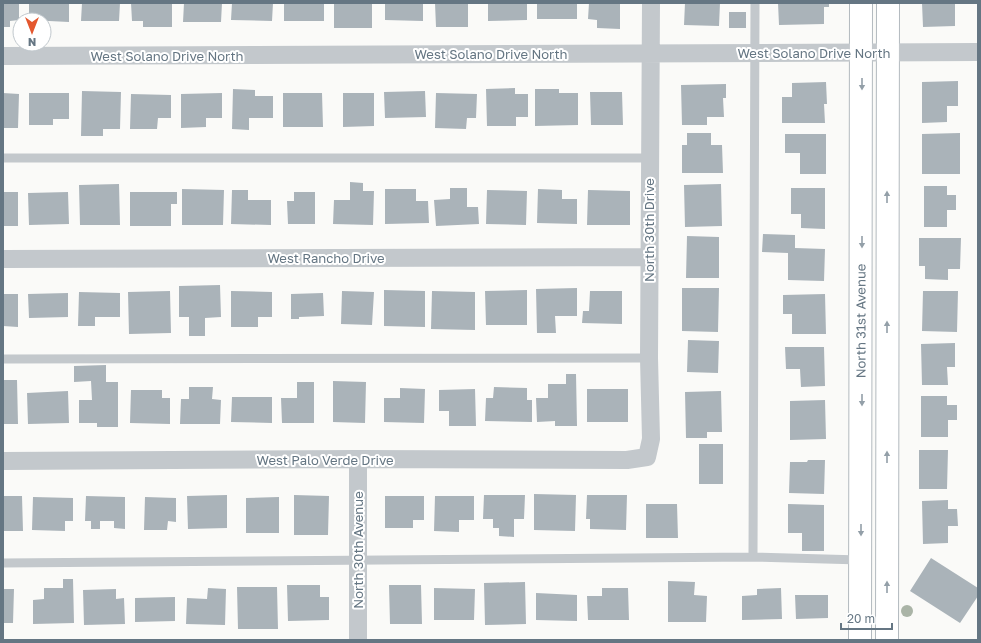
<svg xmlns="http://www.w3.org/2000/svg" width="981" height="643" font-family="'Golos Text',sans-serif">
	<rect width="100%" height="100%" fill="#fafaf8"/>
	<path fill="#aab3b9" d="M3,3H19V20L10,21V27H3Z
		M29,3H69V22L29,20Z
		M82,3H120L119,21H81Z
		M131,3H172V27H143V21H132Z
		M184,3H222L221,22H183Z
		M232,3H273L272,21L231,20Z
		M284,3H324V21H284Z
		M334,3H372V28H334Z
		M385,3H423V21L385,20Z
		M435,3H468V27H436Z
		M488,3H527V20L488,21Z
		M537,3H577V19H537Z
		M589,3H620V29L597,28V20L588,19Z
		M685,3H720L719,26L684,25Z
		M778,3H829V7H824V24L779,25Z
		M922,3H955V26L923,27Z
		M729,12H746V28H729Z
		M958,81V106H947V122L922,123V82Z
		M826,82L827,104H824L825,123H782V97H792V83Z
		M726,84V98H723L724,117H707V125H682L681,85Z
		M515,88V94H528V117H516V126H487L486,89Z
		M233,89L255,90V96H273V118H249V130L232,129Z
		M535,89H559V93H578V125L535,126Z
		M82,91L121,92L120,129H103V136H81Z
		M425,91L426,117L385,118L384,92Z
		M590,92H622L623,125H591Z
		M3,93L19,94L18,128H3Z
		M29,93H69V119H53V125H29Z
		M222,93V118H206V127L181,128V94Z
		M283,93H322L323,127H283Z
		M343,93H374V126L343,127Z
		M436,93L477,94L476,118H467L466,129L435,128Z
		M131,94L171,95V118H158L157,129H130Z
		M687,133H711V145H722L723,173H682V145H687Z
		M960,133V174H922V134Z
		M785,134H826V174H800V153H785Z
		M350,182L363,183V191H374L373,225L333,224L334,200H350Z
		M119,184L120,225H80L79,185Z
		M721,184L722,226L685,227L684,185Z
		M924,186H947V195H956V210H947V227H924Z
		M450,188H467V207H478L479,224L436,226L434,200L450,199Z
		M791,188H825V229L801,228V214H791Z
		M182,189L224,190L223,225H182Z
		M385,189H416V201H428L429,223L385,224Z
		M538,189L562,190V199H577V224L537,223Z
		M232,190H248V200H271V225L231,224Z
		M487,190L527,191L526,225L486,224Z
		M588,190L630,191V225H587Z
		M3,192H18V226H3Z
		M68,192L69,224L29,225L28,193Z
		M130,192H177V204H171V226H130Z
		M294,192H315V224H288L287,201H294Z
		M763,234L795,235V248L825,249L824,281L788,280V253L762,252Z
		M687,236L719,237V278H686Z
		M919,238H961L960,269H948V280L925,279V266H919Z
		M220,285L221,317L205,318V336H189V317H179V286Z
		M577,288V316H555L556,333H537L536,289Z
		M682,288H719L718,332L682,331Z
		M384,290L425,291V327L384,326Z
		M527,290V325H486L485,291Z
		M170,291L171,333L129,334L128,292Z
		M231,291L272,292V317H258V327H231Z
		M342,291L374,292L372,325L341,324Z
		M432,291L475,292V330L431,329Z
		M590,291H622V324L582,323L583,311H589Z
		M923,291H958L957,332L922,331Z
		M79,292L120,293V317H95V326H78Z
		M68,293V317L29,318L28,294Z
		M323,293L324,316L299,317V319H291V294Z
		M3,294H18V327L3,326Z
		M825,294L826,334H792V314H783V295Z
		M688,340L719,341L718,373L687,372Z
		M955,343V367H947L948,385H922L921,344Z
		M785,347H824L825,386L801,387L800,369H786Z
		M106,365V382H118V427H97V423H79V400H92L91,381L74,382V366Z
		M566,374H576L577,426H555V421L537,422L536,398H548V384H566Z
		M3,380H17L18,424H3Z
		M333,381L366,382L365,423L333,422Z
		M297,382H314V423H282L281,398H297Z
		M189,387H213L212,399L221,400L220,424H180L181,399H189Z
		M494,387L527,388V400H532V422L485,421L486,398H493Z
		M400,388L425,389L424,423L384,422V398H400Z
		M475,389L476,426H449V411H439V390Z
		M587,389H628V422H587Z
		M131,390H162V398H170V424L130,423Z
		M68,391L69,423L28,424L27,393Z
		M721,391L722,432H707V438H686L685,392Z
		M921,396H947V405H957V420H948V437H921Z
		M232,397H272V423L231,422Z
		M825,400L826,439L790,440V401Z
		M699,444H723V484H699Z
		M919,450H948L947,489H919Z
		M808,460H825L824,494L789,493L790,462H807Z
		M534,494L576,495L575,531L534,530Z
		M227,495V528L188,529L187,496Z
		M294,495L329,496L328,535H294Z
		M484,495H525L524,519H514V537L499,536V528H493V519H483Z
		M587,495H627L626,530L590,529V519H586Z
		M3,496H22L23,531H3Z
		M86,496L125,497V529L114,528V521H100V529H91V521H85Z
		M385,496H424V520H413V528H385Z
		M435,496H474V520H459V532L434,531Z
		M33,497L73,498V521H65V531L32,530Z
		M145,497L176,498V522L168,521L167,530H144Z
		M279,497V533H246V498Z
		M948,500V509H957L958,526H948V543L923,544L922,501Z
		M646,504H677L678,538H646Z
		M788,504L824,505V551H802V533H788Z
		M931,558L978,588V596L960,623L910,591Z
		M63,579H73L74,623L33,624V600L44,599V588H63Z
		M668,581L695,582L694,595L707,596L706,622H668Z
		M525,582L526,624L485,625L484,583Z
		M287,585H320V597H329V620L288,621Z
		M389,585H421L422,624H390Z
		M237,587H277L278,629H238Z
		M208,588L226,589L225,625L186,624L187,598L207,599Z
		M434,588L475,589L474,620H434Z
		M602,588H628L629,620H588L587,596H602Z
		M781,588L782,619L742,620V596L757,595V589Z
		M3,589H14L13,623H3Z
		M116,589V599L124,598L125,624L84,625L83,590Z
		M536,593L577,595V621L536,620Z
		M795,595H828V618L796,619Z
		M175,597V621L135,622V598Z"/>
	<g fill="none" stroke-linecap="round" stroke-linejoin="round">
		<g stroke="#b3babf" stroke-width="24">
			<g id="secondary">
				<path id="s1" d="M860,640L861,3"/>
				<path d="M887,640L888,3"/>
			</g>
		</g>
		<path stroke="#c3c8cc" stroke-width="9" d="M3,158H650
			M3,359L649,358
			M753,557L755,3
			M3,563L753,557L861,560"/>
		<path stroke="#c3c8cc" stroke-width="18" d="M3,56L978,52
			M3,259L649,257
			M358,459V640
			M3,461L358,459L627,460L647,457L651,439L649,358L651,3"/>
		<use href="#secondary" stroke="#fff" stroke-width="22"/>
	</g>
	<circle fill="#aab4a7" cx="907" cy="611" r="6"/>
	<defs><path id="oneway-solid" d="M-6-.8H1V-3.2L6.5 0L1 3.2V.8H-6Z"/></defs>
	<g fill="#939fa8">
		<use href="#oneway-solid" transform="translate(862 84) rotate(90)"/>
		<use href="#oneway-solid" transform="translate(887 197) rotate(-90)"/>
		<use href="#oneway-solid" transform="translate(862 242) rotate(90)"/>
		<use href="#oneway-solid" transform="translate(887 327) rotate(-90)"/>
		<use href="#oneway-solid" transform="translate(862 400) rotate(90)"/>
		<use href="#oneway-solid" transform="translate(887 457) rotate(-90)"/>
		<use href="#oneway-solid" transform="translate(861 530) rotate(90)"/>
		<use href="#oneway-solid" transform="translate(887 587) rotate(-90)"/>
	</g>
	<g text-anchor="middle" stroke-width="4" stroke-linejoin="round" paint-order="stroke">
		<g font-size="13" fill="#657683" stroke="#fff">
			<text x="814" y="58">West Solano Drive North</text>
			<text x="491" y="59">West Solano Drive North</text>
			<text x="167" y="61">West Solano Drive North</text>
			<text transform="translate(649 230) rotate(-90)" y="5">North 30th Drive</text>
			<text x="326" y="263">West Rancho Drive</text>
			<text dy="5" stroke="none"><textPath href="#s1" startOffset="319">North 31st Avenue</textPath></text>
			<text x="325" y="465">West Palo Verde Drive</text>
			<text transform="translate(358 550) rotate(-90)" y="5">North 30th Avenue</text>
		</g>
	</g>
	<rect width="981" height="643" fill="none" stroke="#657683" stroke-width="8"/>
	<g transform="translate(32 32) rotate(180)"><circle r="19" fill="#ffffff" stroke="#c1c8cd"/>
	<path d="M0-3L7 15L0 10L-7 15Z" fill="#e4572e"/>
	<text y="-6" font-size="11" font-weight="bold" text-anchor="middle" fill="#657683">N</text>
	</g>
	<path d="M841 623v6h51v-6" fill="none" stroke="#657683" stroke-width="2"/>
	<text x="847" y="623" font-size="12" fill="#657683" stroke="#ffffff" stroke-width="3" paint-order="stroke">20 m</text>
</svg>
